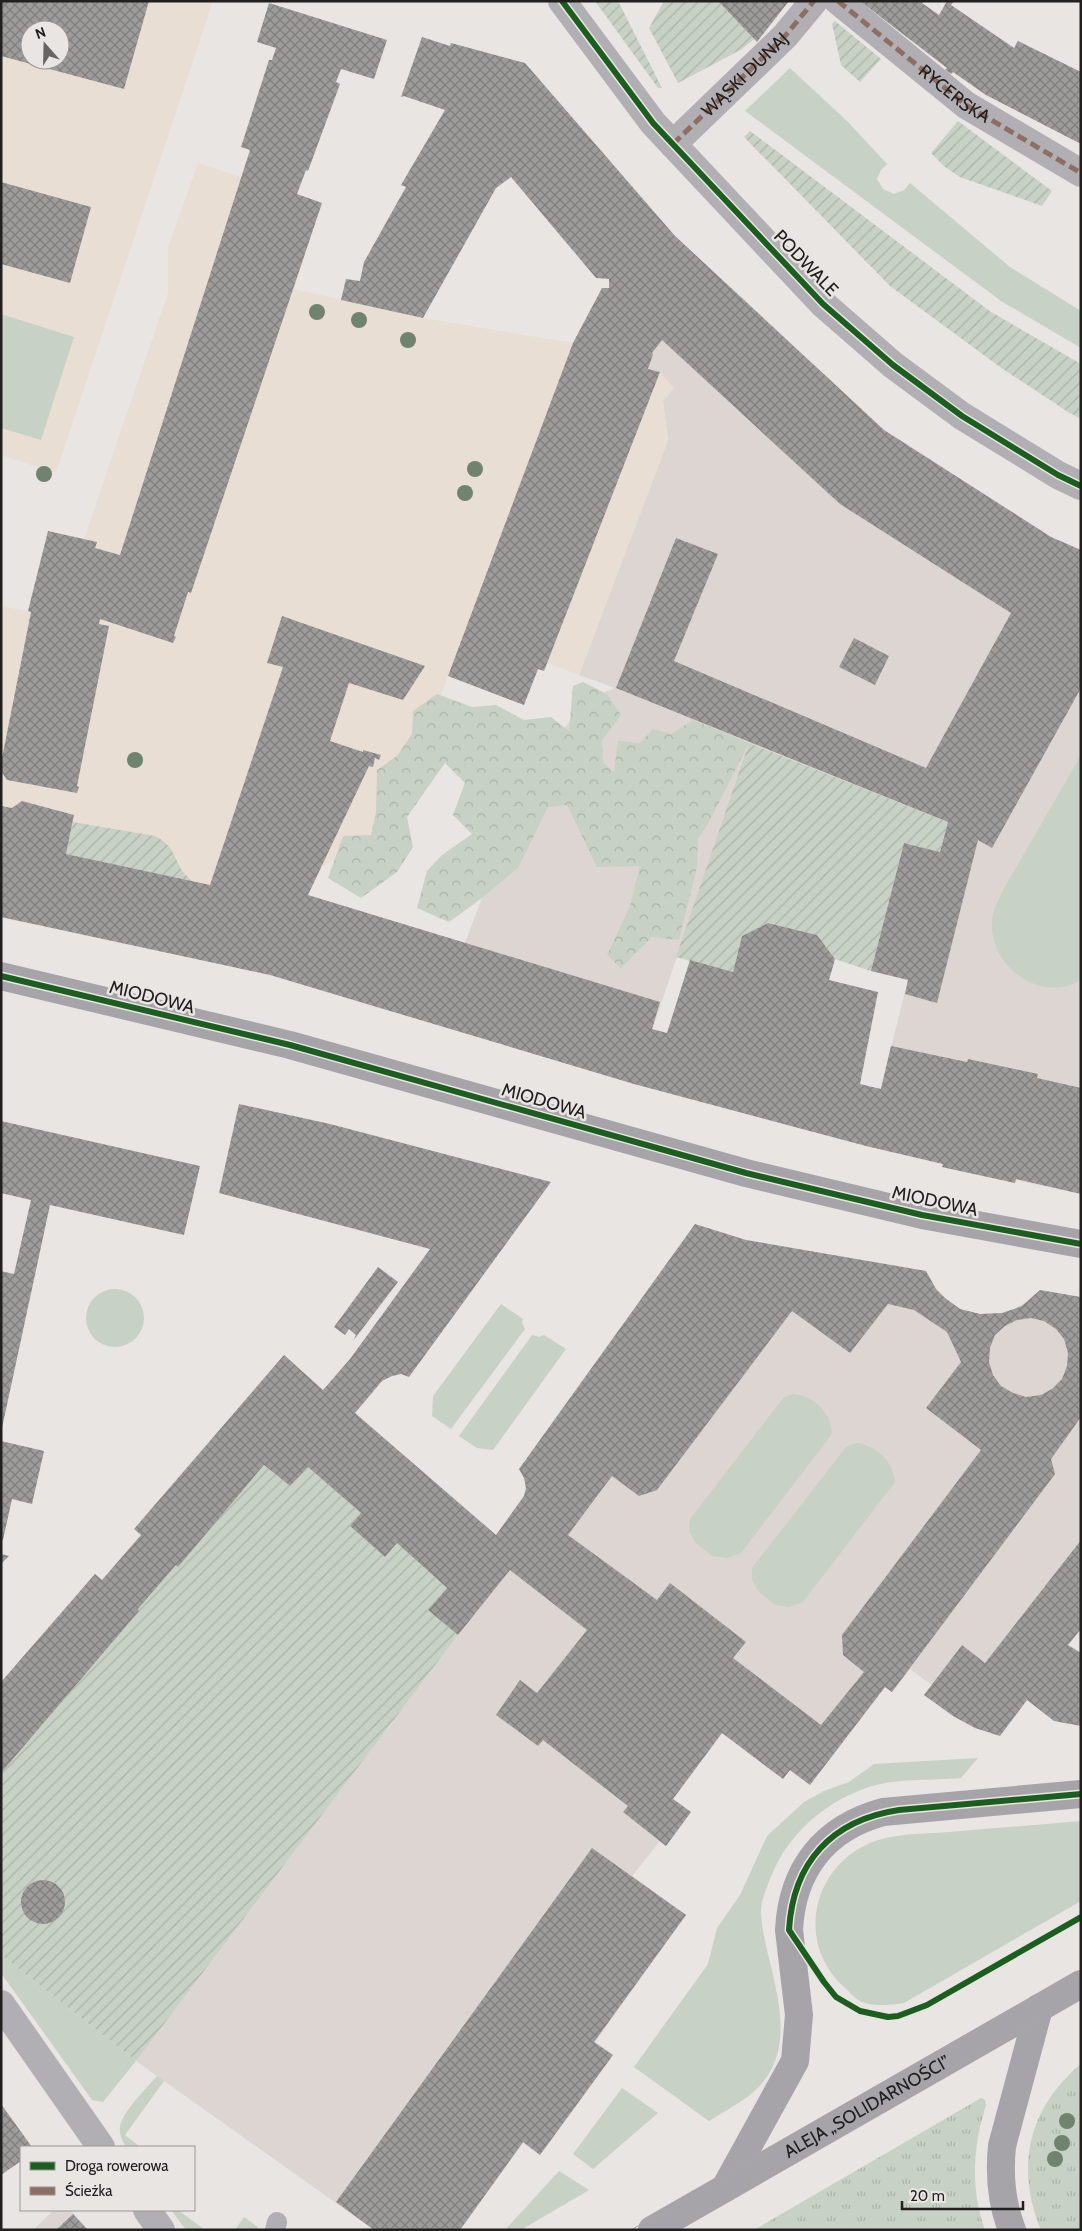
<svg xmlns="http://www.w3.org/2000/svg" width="1082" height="2231" font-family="Cabin,sans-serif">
	<defs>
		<pattern id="forest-crowns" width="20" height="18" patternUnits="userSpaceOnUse" patternTransform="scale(1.25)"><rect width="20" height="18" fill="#c8d1c5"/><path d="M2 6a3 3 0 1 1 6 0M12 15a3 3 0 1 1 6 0" fill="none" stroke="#acb3a9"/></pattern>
		<pattern id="park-tufts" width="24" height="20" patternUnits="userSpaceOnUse" patternTransform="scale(1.25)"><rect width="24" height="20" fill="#c8d1c5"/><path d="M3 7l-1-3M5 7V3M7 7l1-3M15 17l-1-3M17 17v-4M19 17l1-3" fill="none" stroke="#acb3a9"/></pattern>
		<pattern id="garden-furrows" width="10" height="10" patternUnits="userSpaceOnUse" patternTransform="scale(1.25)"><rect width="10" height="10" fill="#c8d1c5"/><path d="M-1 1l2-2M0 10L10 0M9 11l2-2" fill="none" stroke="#acb3a9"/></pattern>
		<pattern id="building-cross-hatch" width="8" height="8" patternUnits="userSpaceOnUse" patternTransform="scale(1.25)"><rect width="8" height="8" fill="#9e9c9a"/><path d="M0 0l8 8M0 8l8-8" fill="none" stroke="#807f7d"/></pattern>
	</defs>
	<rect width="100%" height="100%" fill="#e8e5e3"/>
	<path fill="#dcd5d1" d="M675,236L884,430L1051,537L1081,550V1194L1016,1180L1015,1183L942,1167L943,1164L866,1146L948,822L749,743L634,1084L435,1023L528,775L586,700L615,688L579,675L668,440L663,402L648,370Z
		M746,1240L926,1271L936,1289L945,1298L960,1309L980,1314L1002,1313L1014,1309L1031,1299L1081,1297V1540L985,1663L962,1645L932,1685L910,1669L892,1692L885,1687L810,1785L790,1770L783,1779L722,1733L673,1799L691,1812L666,1846L660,1841L632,1876L686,1915L595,2042L613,2055L540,2155L523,2143L460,2230H374L136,2061L458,1635L510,1570Z
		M54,2210H70L88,2230H33Z"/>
	<path fill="#e9ded4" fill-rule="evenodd" d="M1,1H213L56,473L1,455ZM30,30H60V60H30Z
		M198,163L322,203L294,289L423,318L573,343L660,372L674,388L663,402L668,440L579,675L547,663L544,671L538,669L524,705L448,676L392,832L321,867L308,895L178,953L1,918V771L7,780L77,793L79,787L77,786L109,626L99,624L120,555L95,548L96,542L84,539L168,293V248Z
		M1,606L31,612L1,763Z"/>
	<path fill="#c8d1c5" d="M790,68L848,122L887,164L881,170L877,179L883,189L894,194L904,190L910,183L1010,267L1081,311V348L1001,301L745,111Z
		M1,314L74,337L41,440L1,428Z
		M1081,755V980C1038,1006 983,961 993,914C995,906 999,899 1002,892Z
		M86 1318a29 29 0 1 1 58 0a29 29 0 1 1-58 0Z
		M501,1304L523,1319L522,1323L525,1329L451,1429L432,1416L433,1396Z
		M532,1335L539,1337L544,1335L566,1349L493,1450L477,1448L459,1436Z
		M794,1394C816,1397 830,1412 832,1434L741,1553L727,1558L712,1556L695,1542L689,1531L690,1519L784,1397Z
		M857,1443C878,1447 893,1461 895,1482L803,1602L789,1607L775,1605L758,1591L752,1580V1568L846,1447Z
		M978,1758L961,1778C936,1780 910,1779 885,1783C838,1792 792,1827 773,1872C768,1885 760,1901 761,1915C765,1963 795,2021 772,2068C758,2096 734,2105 709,2121L634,2067L708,1964L717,1928L740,1895L767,1836L804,1802L824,1791L849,1782L874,1764Z
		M1081,1821V1901L904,2003C891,2005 873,2007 860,2001C854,1998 848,1990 843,1986C796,1942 812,1868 870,1843C894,1833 924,1834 949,1832C993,1828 1037,1825 1081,1821Z
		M1,1955L136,2061L103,2102L92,2100L1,1973Z
		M157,2076L164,2081L125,2135L140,2147H126C123,2142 119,2135 120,2128C120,2114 147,2088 157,2076Z
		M622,2088L658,2113L593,2169L573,2154Z
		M559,2171L589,2190L521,2230H505Z
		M171,2210H178L205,2230H186Z
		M244,2217L258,2227L256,2230H235Z"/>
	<path fill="url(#forest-crowns)" d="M583,682L607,694L621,715L602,741L603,763L614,772L618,741L640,743L653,729L671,734L693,720L749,743L708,824L698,838L697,867L679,940L652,937L621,968L607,955L630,906L640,866L597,867L567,805L548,807L518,868L478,901L449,922L417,908L427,871L442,855L472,834L453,815L465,783L445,763L407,817L413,847L397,872L361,898L328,878L343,836L371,835L376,812L377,770L397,756L412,734L413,711L437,694L472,707L496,705L524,720L551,717L569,731L573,686Z"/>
	<path fill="url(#park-tufts)" d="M1081,2064V2230H1041C1015,2167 1028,2108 1081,2064Z
		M981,2098L985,2100L986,2105C973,2147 970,2188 985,2230H754Z"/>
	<path fill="url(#garden-furrows)" d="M595,1H618L662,88H658Z
		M664,1H718L754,39L742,49L678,83L649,28Z
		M835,21L881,59L860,82L841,65L832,24Z
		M958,121L1052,191L1042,206L960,177L945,167L931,153Z
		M750,131L991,312L1081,364V419L1068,412L1000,367L890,286L744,137Z
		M749,743L948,822L940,852L904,843L871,971L835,959L817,935L768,923L742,936L733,972L676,957Z
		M73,822L155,836C171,844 173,853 180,867C183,873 189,878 194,883L66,854Z
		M264,1465L290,1486L308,1467L361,1513L350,1526L385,1557L397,1543L447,1588L428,1610L458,1635L136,2061L1,1955V1773L139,1611L138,1609L176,1565L178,1566Z"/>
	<path fill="url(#building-cross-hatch)" fill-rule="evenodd" d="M1,1H149L124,89L1,56ZM30,30H60V60H30Z
		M718,1H789L757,42Z
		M860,1H923L922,3L939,15L947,1H954L951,5L1014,48L1018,41L1081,72V144L986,95L953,72L951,74L945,70L947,68Z
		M269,3L387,40L374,79L341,69L336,82L340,84L308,171L306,170L297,194L322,203L191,593L188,592L174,636L176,637L173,643L100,619L99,624L109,626L77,786L79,787L77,793L7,780L1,771V763L31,612L28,611L48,531L97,542L95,548L120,555L250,150L241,147L269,60H272L276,48L257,42Z
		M422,37L450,46L451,43L525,63L675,236L884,430L1051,537L1081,550V688L992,848L978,840L937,1003L905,994L908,980L871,971L904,843L940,852L948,822L616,688L676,538L718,554L674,661L926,768L1011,613L840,504L662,340L652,353L653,354L648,369L660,372L544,671L538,669L524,705L448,676L573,343L602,288H609V279L596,278L511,177L496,188L423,318L341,300L346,279L360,281L364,262L406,187L401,185L445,110L404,96L401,97Z
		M1,182L91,207L70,283L1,264Z
		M282,616L425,666L403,700L349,683L330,741L363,752V750L381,755L379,760L375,758L373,767L369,766L308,895L660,1002L652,1029L667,1033L690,960L733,972L742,936L768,923L817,935L835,959L829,980L878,992L860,1084L881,1089L891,1046L967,1062L968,1059L1038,1074L1037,1078L1081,1088V1194L1016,1179L1015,1183L942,1167L943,1164L866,1146L634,1084L270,975L1,917V806L12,808L22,801L74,815L66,854L210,885L283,667L267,663Z
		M854,638L889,656L875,685L839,667Z
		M239,1104L330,1124L551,1182L409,1377L401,1374L392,1376L382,1381L355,1413L496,1535L524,1496L526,1488L524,1478L519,1469L695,1224L746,1240L926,1271L936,1289L945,1298L960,1309L980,1314L1002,1313L1014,1309L1022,1306L1040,1290L1081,1297V1417L1051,1459L1055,1474L892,1692L885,1687L810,1785L790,1770L783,1779L722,1733L673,1799L691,1812L666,1846L623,1812L628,1806L543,1740L538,1746L496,1715L520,1680L537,1693L587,1630L510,1570L458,1635L428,1610L447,1588L397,1543L385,1557L350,1526L361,1513L308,1467L290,1486L264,1465L178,1567L176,1565L138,1609L139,1611L1,1773V1682L95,1574L102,1580L141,1535L134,1529L284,1355L323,1390L350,1359L430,1249L219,1193ZM888,1304L914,1310L947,1332L961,1362L926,1408L981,1450L842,1635L843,1655L864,1672L821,1725L733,1658L746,1642L670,1583L657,1600L568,1535L612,1476L639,1496L657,1490L792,1311L850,1353ZM1031,1318L1044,1321L1056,1329L1064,1339L1068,1353L1067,1366L1062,1379L1052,1389L1041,1395L1026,1397L1013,1393L1001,1386L993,1375L989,1362L990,1348L995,1335L1005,1326L1017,1320Z
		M1,1121L200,1166L184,1235L50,1205L2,1428L1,1271L14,1274L31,1200L1,1193Z
		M378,1267L398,1282L353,1341L356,1335L349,1329L345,1335L334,1327Z
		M1,1441L44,1451L32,1504L12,1499L3,1540H1Z
		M1081,1540V1629L1068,1645L1081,1653V1726L1054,1721L1027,1700L1000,1736L975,1728L953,1716L924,1695L962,1645L985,1663Z
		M1,1554L9,1556L1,1564Z
		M592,1848L686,1915L594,2042L613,2055L540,2155L523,2142L460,2230H374L336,2202Z
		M21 1902a22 22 0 1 1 44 0a22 22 0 1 1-44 0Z
		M1,2104L32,2147H21V2161L1,2175Z
		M73,2214L88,2230H56Z"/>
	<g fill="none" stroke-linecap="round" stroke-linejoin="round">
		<path stroke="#b1afb3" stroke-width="20" d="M275,2230L277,2222"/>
		<g stroke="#b1afb3" stroke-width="28">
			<path d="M562,1L653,123L823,304L893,365L962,416L1058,475L1081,486"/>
			<path d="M838,1L966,105L1081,173"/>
			<path id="s1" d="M673,144L785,36L814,1"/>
			<path d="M1,2004L101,2147"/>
			<path d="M147,2210L161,2230"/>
		</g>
		<g stroke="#a7a4a9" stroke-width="28">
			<path d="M1,976L290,1045L746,1173L922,1215L1081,1244"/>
			<path d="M725,2188L795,2061L799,2015L789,1930C792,1870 824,1828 883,1812L1081,1794"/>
			<path id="s2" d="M652,2230L1081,1984"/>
			<path d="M1012,2230C1001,2202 999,2176 1002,2146L1039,2008"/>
		</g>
		<path stroke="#a8a6a7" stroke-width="1" d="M631,2230L1081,1971
			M674,2230L1081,1995"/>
		<g stroke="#8d6e63" stroke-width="5" stroke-dasharray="10 5" stroke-linecap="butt">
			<path id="s3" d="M838,1L966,105L1081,173"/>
			<path d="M673,144L785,36L814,1"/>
		</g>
		<g stroke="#e9e5e2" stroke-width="9">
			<path id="cycleway" d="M562,1L653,123L823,304L893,365L962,416L1058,475L1081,486
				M1,976L290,1045L746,1173L922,1215L1081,1244
				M1081,1794L899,1810C832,1820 793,1862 789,1930L824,1982L836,1997L860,2011L888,2017L898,2016L927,2005L1081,1917"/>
		</g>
		<use href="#cycleway" stroke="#1b5e20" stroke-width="6"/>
	</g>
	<g fill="#70836e">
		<circle cx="317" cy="312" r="8"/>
		<circle cx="359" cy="320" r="8"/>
		<circle cx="408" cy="340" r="8"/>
		<circle cx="475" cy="469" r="8"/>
		<circle cx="44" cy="474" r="8"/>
		<circle cx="465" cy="493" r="8"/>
		<circle cx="135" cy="760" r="8"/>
		<circle cx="1067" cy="2121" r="8"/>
		<circle cx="1062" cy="2143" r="8"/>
		<circle cx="1055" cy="2159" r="8"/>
	</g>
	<g text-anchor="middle" stroke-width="5" stroke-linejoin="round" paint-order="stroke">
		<g font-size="18" fill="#21201f" stroke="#e9e5e2">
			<text dy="6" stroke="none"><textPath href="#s1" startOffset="100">WĄSKI DUNAJ</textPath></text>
			<text dy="6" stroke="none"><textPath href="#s3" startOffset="149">RYCERSKA</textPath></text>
			<text transform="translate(806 263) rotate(46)" y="6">PODWALE</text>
			<text transform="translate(152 997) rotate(14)" y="6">MIODOWA</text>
			<text transform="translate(544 1101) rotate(16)" y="6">MIODOWA</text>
			<text transform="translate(935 1201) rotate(12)" y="6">MIODOWA</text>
			<text dy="6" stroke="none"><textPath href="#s2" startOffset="248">ALEJA „SOLIDARNOŚCI”</textPath></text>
		</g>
	</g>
	<rect width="1082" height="2231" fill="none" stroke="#21201f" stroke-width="5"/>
	<rect x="20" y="2146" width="175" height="65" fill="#e9e5e2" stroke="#999694"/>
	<rect x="30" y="2162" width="25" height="8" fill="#1b5e20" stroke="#999694"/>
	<text x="65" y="2171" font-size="15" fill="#21201f">Droga rowerowa</text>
	<rect x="30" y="2187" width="25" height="8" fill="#8d6e63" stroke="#999694"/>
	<text x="65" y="2196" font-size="15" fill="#21201f">Ścieżka</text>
	<g transform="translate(45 45) rotate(340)"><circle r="24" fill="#e9e5e2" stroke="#999694"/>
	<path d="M0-4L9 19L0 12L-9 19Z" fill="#676564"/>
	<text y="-8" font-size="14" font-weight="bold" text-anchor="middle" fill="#21201f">N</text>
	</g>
	<path d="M902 2201v8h121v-8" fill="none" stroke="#21201f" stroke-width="2.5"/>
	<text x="910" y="2201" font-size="15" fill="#21201f" stroke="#e9e5e2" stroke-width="4" paint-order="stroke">20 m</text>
</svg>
